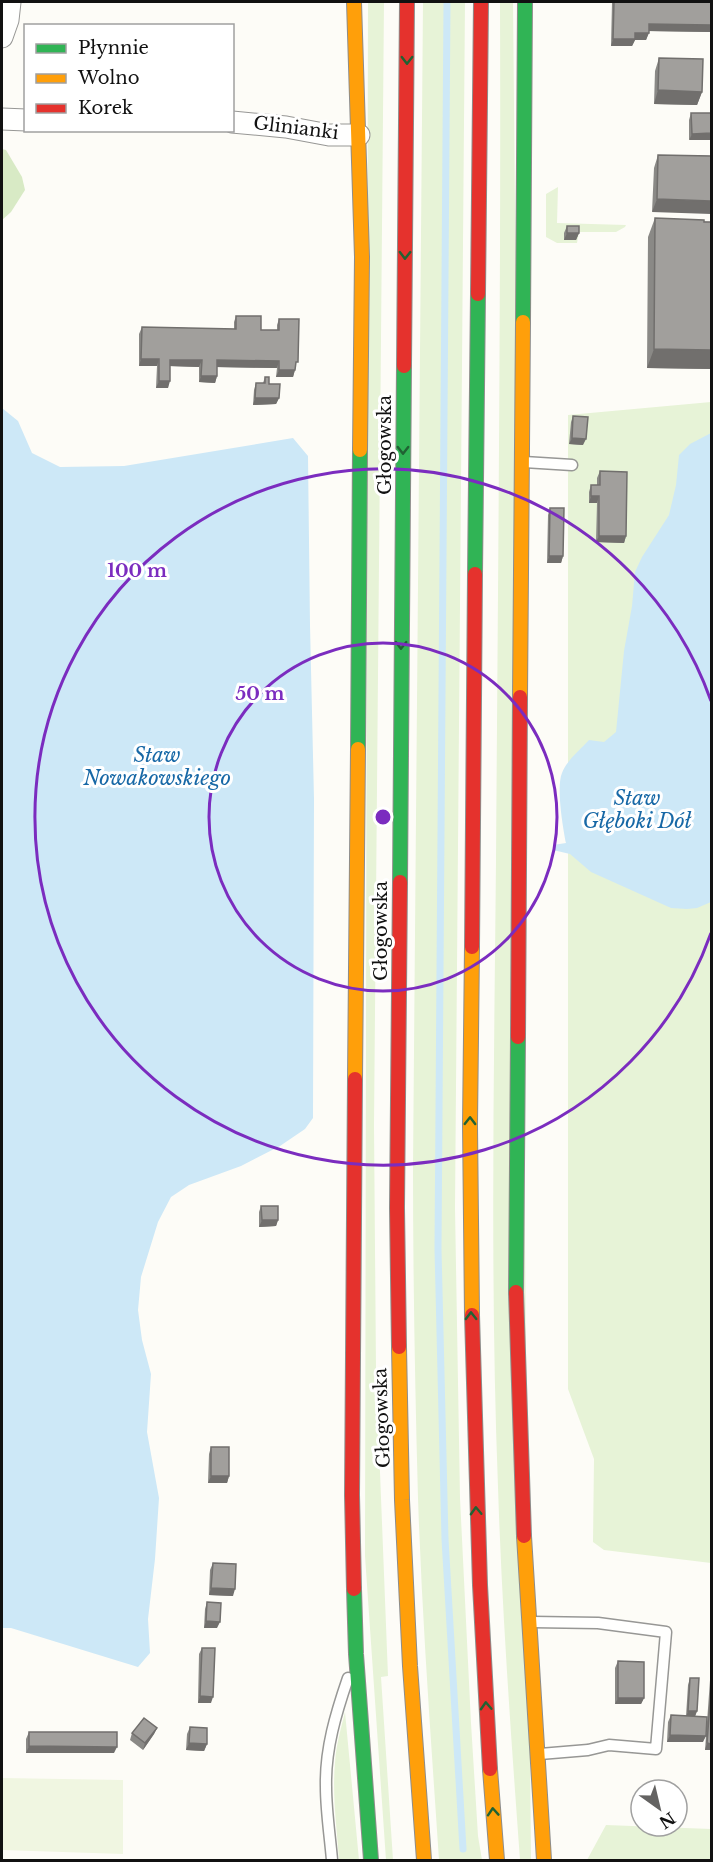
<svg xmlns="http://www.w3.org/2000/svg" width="713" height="1862" font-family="'Libre Baskerville',serif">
	<rect width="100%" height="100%" fill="#fdfcf7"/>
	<path fill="#e7f3d7" d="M368,2H384L374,1125L376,1370L388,1676L381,1677L393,1860H386L365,1556Z
		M423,2H465L455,1208L460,1498L471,1723L478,1836L482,1860H439C431,1740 422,1619 418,1498C415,1388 413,1277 413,1167Z
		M500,2H513L531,1860H520C511,1736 502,1612 498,1487C490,1279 494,1070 496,861C498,575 501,288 500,2Z
		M558,187L557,223L626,225L625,227L616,232H579L577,243H557L546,237V194Z
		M711,402V1563L604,1550L593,1542L594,1459L568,1389V415Z
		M345,1712L359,1860H339C337,1828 332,1795 335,1763C336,1745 341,1729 345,1712Z
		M606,1825L711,1829V1860H587Z"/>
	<path fill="#d8eac5" d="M2,149L6,150L22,177L25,190L11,212L2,220Z"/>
	<path fill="#f0f6e1" d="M2,1778L123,1780V1854L2,1850Z"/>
	<path fill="#cde8f7" d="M2,408L18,421L32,453L60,467L124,466L293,438L308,456L310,625L314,799L313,1118L305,1129L280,1146L241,1166L189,1185L171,1197L158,1222L141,1277L138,1310L142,1340L151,1374L147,1432L159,1498L155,1559L148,1619L150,1653L138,1667L11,1628H2Z
		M711,433V902L697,908L687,909L671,908L591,872L570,854L553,850V845L566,843C563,828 556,787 562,773C567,760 580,750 589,740L604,742L616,732L624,651L632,606L635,572L642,557L669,515L676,485L679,455L690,444Z"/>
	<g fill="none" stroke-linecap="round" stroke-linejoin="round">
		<path stroke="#cde8f7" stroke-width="7" d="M447,2L438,1249L445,1539L463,1849"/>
		<g stroke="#979795" stroke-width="13">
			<path id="lane" d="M524,462L572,465
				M532,1622L598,1623L666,1632L656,1749L609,1745L588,1750L540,1754
				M332,1860C330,1836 326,1811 326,1787C325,1749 336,1713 348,1678"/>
		</g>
		<g stroke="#979795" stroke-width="23">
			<path id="street" d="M2,37L8,20L10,2
				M2,119L26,120
				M232,122L286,127L329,135H359"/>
		</g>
		<g stroke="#8e8d8b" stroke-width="16">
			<path id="fast" d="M523,322L525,2
				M475,574L478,294
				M358,749L360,450
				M400,882L404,366
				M516,1292L518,1037
				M354,1589L356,1654L371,1860"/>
		</g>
		<g stroke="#8e8d8b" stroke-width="16">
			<path id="slow" d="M354,2L362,257L360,450
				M520,697L523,322
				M355,1079L358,749
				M472,1315L470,1125L472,947
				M399,1347L402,1500L410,1666L424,1860
				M524,1536L544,1860
				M490,1769L497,1860"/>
		</g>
		<g stroke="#8e8d8b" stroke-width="16">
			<path id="jam" d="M478,294L481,2
				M404,366L407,2
				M472,947L475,574
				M518,1037L520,697
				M516,1292L524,1536
				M472,1315L480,1585L490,1769
				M399,1347L397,1208L400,882
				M354,1589L352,1495L355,1079"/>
		</g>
		<use href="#lane" stroke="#fffffe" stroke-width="10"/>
		<use href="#street" stroke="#fffffe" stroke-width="21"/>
		<use href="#fast" stroke="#30b455" stroke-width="14"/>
		<use href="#slow" stroke="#ff9f0a" stroke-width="14"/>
		<use href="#jam" stroke="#e5322d" stroke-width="14"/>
	</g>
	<path fill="#8a8986" d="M612,2H711V32L649,31L646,40H635L632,46H611Z
		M659,58L702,92L697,105L654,104L655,71Z
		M691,113H711L689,140V120Z
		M658,155L711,156L652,212L654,168Z
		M655,218L711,222V369L647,368L648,237Z
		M567,226L579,233L576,240H564V233Z
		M236,316L261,330H277V325L279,319L295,369L293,377H276L277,368L217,367V376L215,383L199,382V367L170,366L168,388H156L157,366H139V334L142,327L234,329V322Z
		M265,377L279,398L276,404L253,405L254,390L256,383H263Z
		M573,416L583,445L569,444L571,422Z
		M600,471L626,536L624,543L596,542L597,503H589V492L591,485H597V478Z
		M550,508L563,556L561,563H547L548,515Z
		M261,1206L278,1220L276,1226L259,1227V1212Z
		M211,1447L229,1476L227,1483H208L209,1454Z
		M213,1563L233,1596L209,1595L210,1570Z
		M207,1602L217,1628H204L205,1609Z
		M202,1648L211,1703H198L199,1654Z
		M618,1661L644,1698L641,1704H615V1668Z
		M711,1666V1750H705Z
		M690,1678L697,1711L695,1717L703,1742H667L668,1722L671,1715L686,1716L688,1685Z
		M190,1727L207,1744L204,1751L186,1750L187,1734Z
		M157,1728L154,1734L143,1750L130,1740L132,1733Z
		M29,1732L114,1753H26V1739Z"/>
	<path fill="#716f6d" d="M649,24L711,25V32L646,31Z
		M635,33H649L646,40H635L632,46H611L613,39Z
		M658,90L702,92L697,105L654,104Z
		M711,133V140H689L692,134Z
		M657,199L711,201V214L652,212Z
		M567,233H579L576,240H564Z
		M654,349L711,350V369L647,368Z
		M141,359H159L157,366H139Z
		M170,360H202L199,367L168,366Z
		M217,360L279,361L277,368L215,367Z
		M279,370H295L293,377H276Z
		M201,376H217L215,383L199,382Z
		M159,381H170L168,388H156Z
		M255,398H279L276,404L253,405Z
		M572,438L586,439L583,445L569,444Z
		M591,496H599L597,503H589Z
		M599,536H626L624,543L596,542Z
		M549,556H563L561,563H547Z
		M262,1220H278L276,1226L259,1227Z
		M211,1476H229L227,1483H208Z
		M211,1588L235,1589L233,1596L209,1595Z
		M206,1621L220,1622L217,1628H204Z
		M200,1696L213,1697L211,1703H198Z
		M618,1698H644L641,1704H615Z
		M688,1711H697L694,1718L686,1717Z
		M157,1728L154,1734L143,1750L145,1743Z
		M670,1735L706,1736L703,1742H667Z
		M189,1743L207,1744L204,1751L186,1750Z
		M707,1743L711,1744V1750H705Z
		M29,1746L117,1747L114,1753H26Z"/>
	<path fill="#a19f9c" stroke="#716f6d" stroke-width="1.5" d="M614,2H711V25L649,24V33H635V39H613Z
		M659,58L703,59L702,92L658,90Z
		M691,113H711V133L692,134Z
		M658,155L711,156V201L657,199Z
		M655,218L704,220V222H711V350L654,349Z
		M567,226H579V233H567Z
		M236,316H261V330H279V319H299L298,362H296L295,370H279V361L217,360V376H201L202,360H170V381H159V359H141L142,327L236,329Z
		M265,377H269V384H280L279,398H255L256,383H265Z
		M573,416L588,417L586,439L572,438Z
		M600,471L627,472L626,536H599V496H591V485H600Z
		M550,508H564L563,556H549Z
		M261,1206H278V1220H262Z
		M211,1447H229V1476H211Z
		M213,1563L236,1564L235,1589L211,1588Z
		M207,1602L221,1603L220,1622L206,1621Z
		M202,1648H215L213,1697L200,1696Z
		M618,1661L644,1662V1698H618Z
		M690,1678H699L697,1711H688Z
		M711,1689V1744L707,1743Z
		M671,1715L707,1717L706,1736L670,1735Z
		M144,1718L157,1728L145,1743L132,1733Z
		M190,1727L207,1728V1744L189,1743Z
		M29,1732H117V1747L29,1746Z"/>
	<defs><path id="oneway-chevron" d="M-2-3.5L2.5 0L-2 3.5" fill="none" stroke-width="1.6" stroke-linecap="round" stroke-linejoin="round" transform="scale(1.5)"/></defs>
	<g stroke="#206233">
		<use href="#oneway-chevron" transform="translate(407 60) rotate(90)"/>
		<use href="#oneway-chevron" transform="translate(405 255) rotate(91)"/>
		<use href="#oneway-chevron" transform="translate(403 450) rotate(90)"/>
		<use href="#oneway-chevron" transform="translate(401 645) rotate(91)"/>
		<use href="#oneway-chevron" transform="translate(470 1121) rotate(-89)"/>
		<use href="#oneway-chevron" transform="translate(471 1316) rotate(-91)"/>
		<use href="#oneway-chevron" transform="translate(476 1511) rotate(-92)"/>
		<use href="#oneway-chevron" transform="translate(486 1706) rotate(-93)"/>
		<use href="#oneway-chevron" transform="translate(493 1812) rotate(-94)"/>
	</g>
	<g fill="none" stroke="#7b2cbf" stroke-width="3">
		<circle cx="383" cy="817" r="174"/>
		<path d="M711 933A348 348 0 1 1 711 701"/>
	</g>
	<g text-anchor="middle" stroke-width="6" stroke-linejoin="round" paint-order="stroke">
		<g font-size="18" fill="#111" stroke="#fff">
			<text transform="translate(296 128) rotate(7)" y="6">Glinianki</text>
			<text transform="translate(385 445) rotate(-90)" y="6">Głogowska</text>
			<text transform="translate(381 931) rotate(-90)" y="6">Głogowska</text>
			<text transform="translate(382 1418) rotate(-92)" y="6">Głogowska</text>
		</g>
		<g font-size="20" font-style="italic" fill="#1768a6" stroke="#fff">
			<text x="157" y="762">Staw<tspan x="157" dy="23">Nowakowskiego</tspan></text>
			<text x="637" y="805">Staw<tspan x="637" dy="23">Głęboki Dół</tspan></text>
		</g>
	</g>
	<circle cx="383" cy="817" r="9" fill="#7b2cbf" stroke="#fff" stroke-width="3"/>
	<g font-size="18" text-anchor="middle" font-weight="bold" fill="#7b2cbf" stroke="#fff" stroke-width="6" stroke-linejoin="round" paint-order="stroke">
		<text x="137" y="577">100 m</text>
		<text x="260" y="700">50 m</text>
	</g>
	<rect width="713" height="1862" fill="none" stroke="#111111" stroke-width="6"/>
	<rect x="24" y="24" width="210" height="108" fill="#ffffff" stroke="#a0a0a0" stroke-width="1.5"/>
	<rect x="36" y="44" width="30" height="9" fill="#30b455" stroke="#a0a0a0" stroke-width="1.5"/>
	<text x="78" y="54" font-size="18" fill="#111111">Płynnie</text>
	<rect x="36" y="74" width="30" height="9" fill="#ff9f0a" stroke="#a0a0a0" stroke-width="1.5"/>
	<text x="78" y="84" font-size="18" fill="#111111">Wolno</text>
	<rect x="36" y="104" width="30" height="9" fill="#e5322d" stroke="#a0a0a0" stroke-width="1.5"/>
	<text x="78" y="114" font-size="18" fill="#111111">Korek</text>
	<g transform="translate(659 1808) rotate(146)"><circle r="28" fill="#ffffff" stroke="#a0a0a0" stroke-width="1.5"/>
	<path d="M0-4.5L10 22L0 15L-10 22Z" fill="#646362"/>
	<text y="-9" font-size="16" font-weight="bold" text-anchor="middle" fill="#111111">N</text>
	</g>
</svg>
